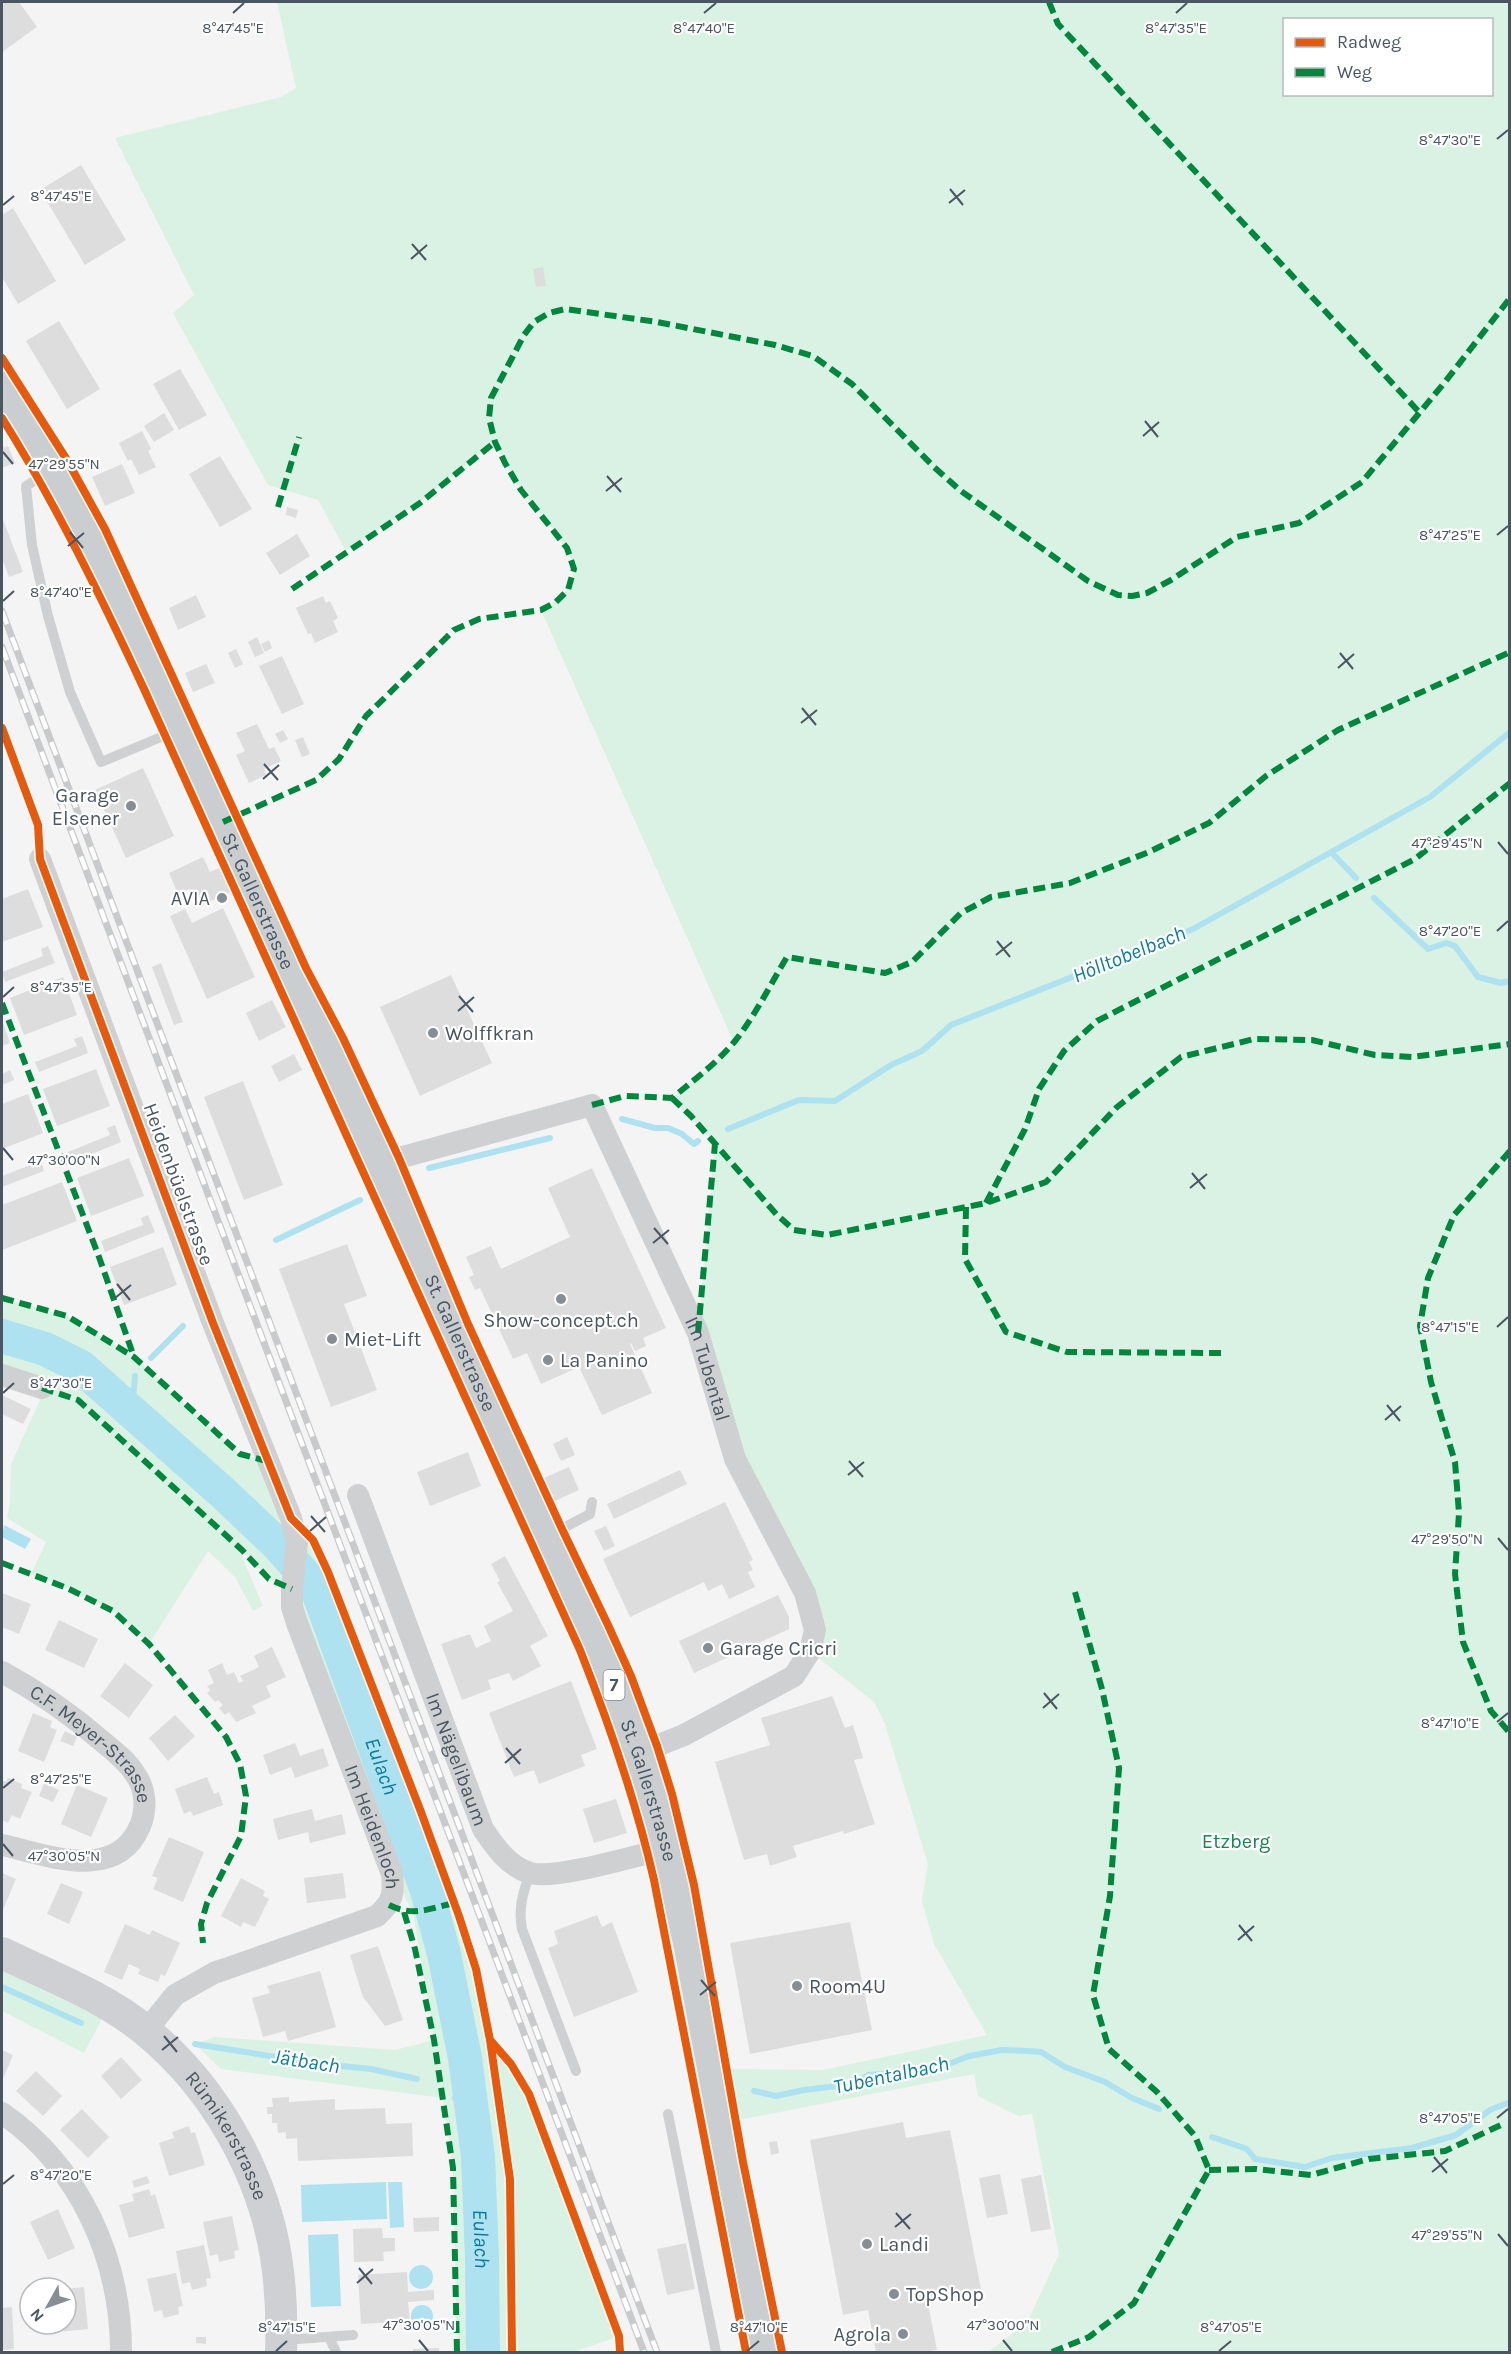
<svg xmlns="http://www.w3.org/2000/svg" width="1511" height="2354" font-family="Karla,sans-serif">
	<rect width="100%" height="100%" fill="#f4f4f4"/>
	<path fill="#d9f2e3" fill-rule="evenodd" d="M277,2H1509V2352H1078V2349L1087,2338L1052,2352H988L1027,2323L1059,2254L1032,2114L1018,2116L978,2096L974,2074L723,2123L714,2072L732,2069L823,2070L987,2035L934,1944L922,1901L928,1864L885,1724L874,1702L810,1651L815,1630L735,1459L698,1333L715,1144L672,1098L711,1066L734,1043L541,610C609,576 551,530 522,491C511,476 504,458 494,443L419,503L346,551L318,500L268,485L173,313L194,295L115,138L281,97L296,88ZM1284,20H1492V94H1284Z
		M2,1298L67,1316L134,1357L240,1454L267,1461L291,1518L313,1540L459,1916L476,1969L490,2040L511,2064L529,2094L619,2336L622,2335L574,2352H457L453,2168L443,2098L221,2069L195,2044L215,2037L395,2050L434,2040L413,1912L392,1874L292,1589L269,1579L241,1550L240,1552L263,1606L253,1611L235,1577L208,1551L149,1644L113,1611L67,1588L31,1574L46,1542L7,1518L10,1504L11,1464L45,1389L2,1375Z
		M2,1967L102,2019L84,2053L2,2011Z"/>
	<path fill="#aee2f0" d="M4,1525L31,1539L25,1549L2,1537Z
		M386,2182L387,2219L302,2222L301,2185Z
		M388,2182H402L404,2227L390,2228Z
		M338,2234L341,2306L311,2307L308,2235Z
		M409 2277a12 12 0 1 1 24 0a12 12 0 1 1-24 0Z
		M411 2316a11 11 0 1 1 22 0a11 11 0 1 1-22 0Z"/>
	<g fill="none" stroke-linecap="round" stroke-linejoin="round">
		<path stroke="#aee2f0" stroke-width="6" d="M1331,852L1356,878
			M1374,898L1428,949L1446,943L1455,946L1478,977L1501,983L1510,981
			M622,1119L655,1128H668L682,1134L694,1144L698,1141
			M728,1129L799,1100L835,1101L891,1065L922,1051L951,1025L1193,929L1430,797L1510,732
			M429,1168L550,1138
			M276,1240L360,1200
			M151,1358L183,1326
			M132,1412L135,1376
			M2,1987L81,2023
			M195,2044L313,2063L371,2069L417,2079
			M754,2091L776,2096L804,2090L854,2084L868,2075L934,2070L969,2056L1002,2050L1028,2051L1041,2052L1065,2067L1105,2082L1132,2098L1159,2109
			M455,2098L472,2106
			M1212,2137L1247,2149L1255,2159L1305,2167L1332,2158L1412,2148L1456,2135L1490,2110L1510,2102
			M478,2157L485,2147"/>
		<path stroke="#aee2f0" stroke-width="34" id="s1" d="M2,1336L45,1349L81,1367L222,1492L277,1544L317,1589L427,1891L444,1954L465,2058L478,2157L482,2257L483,2352"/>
	</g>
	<path fill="#ddddde" d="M2,2H19L37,27L2,52Z
		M81,165L126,240L85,265L40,190Z
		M13,208L56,281L18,304L2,277V215Z
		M543,267L546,286L536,287L533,269Z
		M59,321L100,389L67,409L26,341Z
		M180,369L207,415L179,430L153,384Z
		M164,413L174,430L154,442L144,426Z
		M142,431L151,449L148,451L156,467L139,475L131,459L128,461L119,443Z
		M2,442L4,448L8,446L15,463L2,468Z
		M220,456L252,509L220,527L189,474Z
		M122,464L135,493L105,506L92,477Z
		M287,507L298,510L296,518L286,515Z
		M2,517L23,572L9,577L2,558Z
		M297,534L310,556L280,575L266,553Z
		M196,595L206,617L178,630L169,608Z
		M323,596L326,603L330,601L338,618L333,621L338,632L315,643L311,633L308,634L296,608Z
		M257,637L264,653L255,657L248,642Z
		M269,640L272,648L265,652L261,644Z
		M236,649L243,664L235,668L228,653Z
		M282,656L304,704L282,714L259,666Z
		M206,664L215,683L193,692L185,673Z
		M257,724L269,749L274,747L281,761L264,769L266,775L249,783L236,755L245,751L236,733Z
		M283,730L288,739L280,743L275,734Z
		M303,737L310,754L302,757L295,740Z
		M143,768L174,836L126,858L95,790Z
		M203,857L210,872L219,868L231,892L198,907L189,889L178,894L169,873Z
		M28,889L43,927L2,942V899Z
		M223,908L255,977L207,999L170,916L185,909L192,923Z
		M48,946L55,963L5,982L2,972L43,956L41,949Z
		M161,963L183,1022L174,1025L152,967Z
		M451,975L492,1063L420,1096L380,1007Z
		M63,977L77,1015L24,1035L10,998Z
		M272,1000L286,1027L259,1041L246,1013Z
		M2,1020L10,1043L2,1046Z
		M82,1036L88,1053L39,1072L35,1062L77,1046L74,1039Z
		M294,1054L302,1070L279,1082L271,1066Z
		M96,1069L110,1106L57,1126L43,1089Z
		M10,1070L14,1080L2,1085V1074Z
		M243,1081L283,1185L244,1200L204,1097Z
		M28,1094L43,1133L2,1149V1104Z
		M115,1125L121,1142L72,1162L68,1152L110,1135L107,1128Z
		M129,1158L144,1196L91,1216L77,1178Z
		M41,1161L44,1171L2,1187V1176Z
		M592,1168L666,1328L643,1338L646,1346L635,1351L631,1343L630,1344L652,1393L602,1415L579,1367L541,1384L527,1353L513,1359L480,1288L475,1290L469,1277L474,1275L466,1257L491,1246L501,1269L570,1237L548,1188Z
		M62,1182L77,1221L2,1250V1205Z
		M148,1215L155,1232L105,1252L101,1241L143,1225L141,1218Z
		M347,1244L367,1296L344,1304L377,1390L331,1407L279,1269Z
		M163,1247L177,1285L124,1305L110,1267Z
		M2,1395L31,1409L23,1424L2,1414Z
		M567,1437L575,1455L561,1461L553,1444Z
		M468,1452L481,1486L430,1506L417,1472Z
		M569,1467L579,1490L555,1501L544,1478Z
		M680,1470L687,1484L614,1519L607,1504Z
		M725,1502L753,1560L749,1562L753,1570L748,1572L755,1587L729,1599L722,1584L708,1591L704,1582L630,1617L603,1559Z
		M606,1526L615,1546L604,1551L594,1531Z
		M505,1556L548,1636L530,1646L541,1666L513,1681L509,1673L488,1680L491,1689L462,1700L441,1644L470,1634L476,1648L491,1641L484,1626L513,1611L497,1582L500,1581L491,1564Z
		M2,1593L31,1604L19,1634L2,1627Z
		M778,1595L789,1617V1629L694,1673L679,1641Z
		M59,1620L98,1639L84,1668L45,1650Z
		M272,1647L286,1677L266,1686L271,1697L252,1706L256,1713L236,1722L229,1712L225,1715L219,1708L223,1705L218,1700L215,1702L207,1693L210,1690L207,1686L214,1683L208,1670L222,1663L227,1675L234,1672L239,1683L243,1681L240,1676L259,1667L254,1656Z
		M125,1663L153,1685L129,1718L100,1696Z
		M571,1681L597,1749L581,1755L585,1766L539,1784L534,1770L514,1777L489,1713Z
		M832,1696L845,1728L853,1725L863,1758L854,1760L875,1824L844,1834L843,1831L793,1846L797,1857L770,1866L767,1854L744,1860L715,1762L770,1745L761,1718Z
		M33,1713L52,1721L50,1727L57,1730L44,1762L18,1751Z
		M175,1715L195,1736L168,1761L149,1738Z
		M65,1731L77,1737L73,1746L60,1741Z
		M295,1743L300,1756L323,1748L329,1766L295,1778L291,1767L270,1775L263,1755Z
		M207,1777L214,1794L219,1792L223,1805L193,1816L191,1811L184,1814L175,1789Z
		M8,1778L22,1784L21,1788L32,1792L20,1819L12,1815L8,1823L2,1820V1780L6,1782Z
		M44,1783L59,1790L53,1802L39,1796Z
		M77,1785L108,1798L91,1837L61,1824Z
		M616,1799L627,1833L594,1843L583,1809Z
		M312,1809L315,1821L342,1814L346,1834L310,1843L308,1832L278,1840L273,1819Z
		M169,1837L204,1852L183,1902L153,1889L158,1878L152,1876Z
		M2,1873L16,1879L2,1912Z
		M343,1873L346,1898L307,1903L304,1878Z
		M241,1878L265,1891L263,1896L269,1899L255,1927L243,1922L241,1927L221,1916Z
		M61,1883L83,1892L69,1924L47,1914Z
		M597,1915L602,1927L612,1922L638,1992L574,2017L548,1948L558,1944L554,1931Z
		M850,1922L872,2030L750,2054L730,1943Z
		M125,1924L150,1935L152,1930L180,1943L165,1976L161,1974L158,1982L138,1974L140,1969L129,1964L122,1980L104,1972Z
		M378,1946L403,2020L385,2026L363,1997L350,1955Z
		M320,1971L336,2027L288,2041L285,2031L263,2037L252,1998L270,1993L267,1986Z
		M2,2050L13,2055L2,2081Z
		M121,2057L142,2080L121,2099L101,2076Z
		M36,2071L62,2096L43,2116L16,2091Z
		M289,2097V2102L335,2099V2110L385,2108L386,2124L412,2123L413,2156L298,2161L297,2138L286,2139V2132L278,2133L277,2123H272V2114H267V2107H273L272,2098Z
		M82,2109L109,2137L88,2158L60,2130Z
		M903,2122L906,2138L950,2130L981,2289L927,2299L937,2350L922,2352H876L868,2310L843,2315L810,2140Z
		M189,2126L191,2133L195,2132L205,2165L169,2176L159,2143L174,2138L172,2132Z
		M777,2141L779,2153L771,2155L769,2142Z
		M1000,2174L1008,2214L987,2218L979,2178Z
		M1041,2175L1051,2229L1031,2232L1021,2179Z
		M147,2176L150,2183L134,2188L132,2181Z
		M149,2189L151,2196L155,2194L165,2228L129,2238L119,2205L134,2201L132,2194Z
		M58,2209L75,2248L48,2260L30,2222Z
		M232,2216L239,2250L234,2251L235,2258L219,2262L218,2254L210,2256L203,2222Z
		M439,2217V2231L414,2232L413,2218Z
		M382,2228L383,2238H395V2251L383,2252L384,2261L354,2262L353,2229Z
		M686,2243L695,2289L667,2295L657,2249Z
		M204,2245L211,2278L206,2279L207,2286L192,2290L190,2282L182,2284L176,2251Z
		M407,2272L408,2292L434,2290V2300L408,2302L410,2321L361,2324L358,2275Z
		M176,2273L183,2306L178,2307L179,2314L164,2318L162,2310L154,2312L147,2279Z
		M84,2287L88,2329L57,2332L56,2324H66V2289Z
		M12,2307L14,2349L2,2350V2308Z
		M196,2337H206V2344L196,2343Z
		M439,2348V2352H413V2349Z"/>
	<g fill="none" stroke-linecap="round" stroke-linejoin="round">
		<path stroke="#ced0d2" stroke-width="10" d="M49,472L26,486L32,545L48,616L70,692L101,762L178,730
			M550,1535L590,1514L592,1502
			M530,1873C523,1892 518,1909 522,1929L576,2071
			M668,2114L716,2352
			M329,2337L336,2352
			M284,2340L353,2335"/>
		<g stroke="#ced0d2" stroke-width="22">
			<path id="s2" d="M40,859L213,1323L291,1518L297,1542L292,1589V1607L297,1623L392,1874C394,1895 393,1901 377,1916L214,1973L175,1995L146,2031"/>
			<path id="s3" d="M381,1165L399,1158L592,1105L698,1333L735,1459L805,1593L815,1630L810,1651L794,1676L684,1735L639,1753"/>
			<path d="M2,1375L42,1388"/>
			<path id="s4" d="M358,1495L483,1829C495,1847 508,1866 530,1873C555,1880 639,1855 668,1848"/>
			<path id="s5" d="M2,1672C39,1692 71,1714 103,1742C114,1751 127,1761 135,1774C146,1789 147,1810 140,1826C116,1883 47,1855 2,1845"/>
			<path d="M2,2113C80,2167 121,2259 121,2352"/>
		</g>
		<path stroke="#ced0d4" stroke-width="32" id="s6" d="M2,1953C50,1976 105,1997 146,2031C213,2086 262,2170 276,2257C281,2288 282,2321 281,2352"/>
		<path stroke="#caced1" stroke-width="33" id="s7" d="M2,388C47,457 87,529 123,604L331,1060L381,1165L612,1681L639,1753L653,1799L668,1848L689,1940L768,2352"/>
		<g stroke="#c9cacc" stroke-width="7">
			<path id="rail" d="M2,611L657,2352
				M2,647L644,2352"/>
		</g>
		<use href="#rail" stroke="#fff" stroke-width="4.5" stroke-dasharray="14" stroke-linecap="butt"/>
		<path stroke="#00873e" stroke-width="6" stroke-dasharray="12 6" stroke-linecap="butt" d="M1049,2L1058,24L1420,413
			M278,507L299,437
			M292,589L420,503L495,442
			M223,822L316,780L339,759L366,716L454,630L479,619L541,610L556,602L568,590L574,569L567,548L521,490L505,463L495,442L489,418L491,398L524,335L534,322L549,313L565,309L657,322L775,345L813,356L852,384L934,467L961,491L1088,581L1118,595L1132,596L1147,593L1171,580L1237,537L1299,523L1362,482L1445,382L1510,298
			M2,1003L99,1257L134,1357
			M672,1098L691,1116L777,1215L794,1230L827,1235L986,1203L1046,1182L1117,1107L1181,1057L1254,1039L1312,1040L1375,1055L1412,1057L1510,1044
			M592,1105L625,1096L672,1098C694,1080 717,1063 735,1041C755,1016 770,985 787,957L885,973L912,962L961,913L991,897L1070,883L1149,852L1209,823L1266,776L1338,730L1510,652
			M1510,1151L1454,1215L1428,1278L1420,1326L1431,1382L1455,1462L1459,1513L1455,1574L1463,1642L1491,1711L1510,1733
			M986,1203L1025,1129L1039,1089L1064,1051L1097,1021L1415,859L1510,783
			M966,1207L965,1259L1006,1332L1067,1352L1221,1353
			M2,1298L67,1316L134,1357L240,1454L267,1461
			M698,1333L715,1144
			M42,1388L78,1400L242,1550L269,1579L292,1589
			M2,1563L67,1588L113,1611L149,1644L226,1737L240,1764L246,1796L241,1836L207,1903L201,1924L203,1943
			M389,1905C414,1917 428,1909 454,1903
			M404,1912L415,1949L434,2040L453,2168L457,2352
			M1209,2170L1256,2169L1311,2175L1369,2159L1445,2151L1501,2125
			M1052,2352L1089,2337L1134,2303L1209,2170L1195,2136L1157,2092L1109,2049L1093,1995L1110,1896L1119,1768L1102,1689L1075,1592"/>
		<g stroke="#fff" stroke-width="11">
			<path id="cycleway" d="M2,358L67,460L105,529L306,968L343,1038L399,1158L468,1324L562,1529L608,1625L631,1676L657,1746L672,1794L694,1885L743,2162L782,2352
				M2,418C57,506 100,595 144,689L580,1650C610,1726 636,1801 654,1880L746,2352
				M2,728L38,825L40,859L213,1323L291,1518L313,1540L328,1572L421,1812L459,1916L476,1969L490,2040L510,2179L512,2352
				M490,2040L511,2064L529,2094L619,2336L620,2352"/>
		</g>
		<use href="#cycleway" stroke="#e8590c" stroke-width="8"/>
	</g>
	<path fill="none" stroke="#4a5661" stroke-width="2" d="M233,13L244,3M704,13L716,3M1176,13L1187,3M1497,139L1508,130M950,189L963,205M949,203L965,190M3,205L14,196M412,244L426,260M411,259L427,245M1145,421L1158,437M1143,436L1159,422M3,452L13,464M607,476L621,492M606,491L622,478M70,532L83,548M1497,535L1508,526M68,546L84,533M3,601L14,591M1340,653L1353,669M1338,668L1354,654M802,708L816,725M801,723L817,710M264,764L278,780M263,779L279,765M1498,842L1508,854M1497,931L1508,921M997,941L1010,957M996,955L1012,942M459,996L473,1012M3,997L14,987M458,1011L474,997M3,1148L13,1160M1192,1173L1205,1189M1190,1188L1207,1174M654,1228L668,1244M653,1243L669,1230M117,1284L130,1300M115,1298L131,1285M1497,1327L1508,1317M3,1393L14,1383M1387,1405L1400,1421M1385,1420L1401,1406M849,1461L863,1477M848,1475L864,1462M311,1516L325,1532M310,1531L326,1517M1498,1538L1508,1550M1044,1693L1057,1709M1043,1708L1059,1694M1497,1722L1508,1713M506,1748L520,1764M505,1763L521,1749M3,1788L14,1779M3,1844L13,1856M1239,1925L1252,1941M1238,1940L1254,1926M701,1980L715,1996M700,1995L716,1982M164,2036L177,2052M162,2050L178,2037M1497,2118L1508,2109M1434,2157L1447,2173M1432,2172L1448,2159M3,2184L14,2175M896,2213L910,2229M895,2227L911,2214M1498,2234L1508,2246M359,2268L372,2284M357,2283L373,2269M419,2340L428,2351M1003,2340L1012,2351M276,2351L287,2341M747,2351L759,2341M1219,2351L1231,2341"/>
	<g fill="#868d94" stroke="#fff" stroke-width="2">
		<circle cx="131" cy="806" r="6"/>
		<circle cx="222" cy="898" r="6"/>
		<circle cx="433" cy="1033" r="6"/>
		<circle cx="561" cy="1299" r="6"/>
		<circle cx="332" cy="1339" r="6"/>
		<circle cx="548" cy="1360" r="6"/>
		<circle cx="708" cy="1648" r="6"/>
		<circle cx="797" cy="1986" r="6"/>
		<circle cx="867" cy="2244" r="6"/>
		<circle cx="894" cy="2294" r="6"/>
		<circle cx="903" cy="2334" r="6"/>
	</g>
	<g text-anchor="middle" stroke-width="4.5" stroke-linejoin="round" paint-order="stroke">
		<rect fill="#fff" stroke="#808990" stroke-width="1.5" x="603.5" y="1670" width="21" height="30" rx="4.5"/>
		<g font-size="18" font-weight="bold" fill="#4a5661">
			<text x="614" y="1691">7</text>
		</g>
		<g font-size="20" fill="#4a5661" stroke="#fff" text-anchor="start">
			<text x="119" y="802" text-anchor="end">Garage<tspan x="119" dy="23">Elsener</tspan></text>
			<text x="210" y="905" text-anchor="end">AVIA</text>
			<text x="445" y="1040">Wolffkran</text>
			<text x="561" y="1327" text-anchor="middle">Show-concept.ch</text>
			<text x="344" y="1346">Miet-Lift</text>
			<text x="560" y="1367">La Panino</text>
			<text x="720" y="1655">Garage Cricri</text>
			<text x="809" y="1993">Room4U</text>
			<text x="879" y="2251">Landi</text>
			<text x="906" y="2301">TopShop</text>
			<text x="891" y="2341" text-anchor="end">Agrola</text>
		</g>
		<g font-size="20" fill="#4a5661" stroke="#fff">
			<text dy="7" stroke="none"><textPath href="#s7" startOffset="574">St. Gallerstrasse</textPath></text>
			<text transform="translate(179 1184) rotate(70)" y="7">Heidenbüelstrasse</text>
			<text dy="7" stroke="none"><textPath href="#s7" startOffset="1060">St. Gallerstrasse</textPath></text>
			<text dy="7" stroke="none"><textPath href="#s3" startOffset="508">Im Tubental</textPath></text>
			<text dy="7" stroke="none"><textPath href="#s5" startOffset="117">C.F. Meyer-Strasse</textPath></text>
			<text dy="7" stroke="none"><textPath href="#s4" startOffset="282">Im Nägelibaum</textPath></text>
			<text dy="7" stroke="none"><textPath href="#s7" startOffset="1546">St. Gallerstrasse</textPath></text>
			<text dy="7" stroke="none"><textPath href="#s2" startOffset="1030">Im Heidenloch</textPath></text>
			<text dy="7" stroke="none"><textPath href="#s6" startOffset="298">Rümikerstrasse</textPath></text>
		</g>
		<g font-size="20" fill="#17864f" stroke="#fff">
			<text x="1236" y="1848">Etzberg</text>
		</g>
		<g font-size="21" font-style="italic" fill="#0c7c9b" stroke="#fff">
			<text transform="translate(1129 954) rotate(-22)" y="7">Hölltobelbach</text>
			<text dy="7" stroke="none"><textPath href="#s1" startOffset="598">Eulach</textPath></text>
			<text transform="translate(306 2061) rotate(9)" y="7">Jätbach</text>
			<text transform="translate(891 2075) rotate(-12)" y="7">Tubentalbach</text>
			<text dy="7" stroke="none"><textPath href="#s1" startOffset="1084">Eulach</textPath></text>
		</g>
	</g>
	<g font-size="15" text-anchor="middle" fill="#4a5661" stroke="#fff" stroke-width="4.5" stroke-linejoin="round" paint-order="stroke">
		<text x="233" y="33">8°47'45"E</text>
		<text x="704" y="33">8°47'40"E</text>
		<text x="1176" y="33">8°47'35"E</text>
		<text x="1450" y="145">8°47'30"E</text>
		<text x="61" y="201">8°47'45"E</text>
		<text x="64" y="469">47°29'55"N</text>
		<text x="1450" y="540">8°47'25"E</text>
		<text x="61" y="597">8°47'40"E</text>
		<text x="1447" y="848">47°29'45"N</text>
		<text x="1450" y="936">8°47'20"E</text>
		<text x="61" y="992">8°47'35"E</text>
		<text x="64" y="1165">47°30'00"N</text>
		<text x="1450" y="1332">8°47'15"E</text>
		<text x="61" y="1388">8°47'30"E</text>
		<text x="1447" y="1544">47°29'50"N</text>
		<text x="1450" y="1728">8°47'10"E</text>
		<text x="61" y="1784">8°47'25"E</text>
		<text x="64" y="1861">47°30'05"N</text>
		<text x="1450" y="2123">8°47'05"E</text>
		<text x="61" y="2180">8°47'20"E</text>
		<text x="1447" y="2240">47°29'55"N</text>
		<text x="419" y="2330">47°30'05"N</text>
		<text x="1003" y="2330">47°30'00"N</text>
		<text x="287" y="2332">8°47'15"E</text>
		<text x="759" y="2332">8°47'10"E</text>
		<text x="1231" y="2332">8°47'05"E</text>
	</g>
	<rect width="1511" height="2354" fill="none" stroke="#4a5661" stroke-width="6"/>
	<rect x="1283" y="18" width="210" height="78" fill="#ffffff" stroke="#b7bbc0" stroke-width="1.5"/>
	<rect x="1295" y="38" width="30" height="9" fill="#e8590c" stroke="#b7bbc0" stroke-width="1.5"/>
	<text x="1337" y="48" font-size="18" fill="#4a5661">Radweg</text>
	<rect x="1295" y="68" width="30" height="9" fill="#00873e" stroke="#b7bbc0" stroke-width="1.5"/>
	<text x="1337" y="78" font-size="18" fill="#4a5661">Weg</text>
	<g transform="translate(48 2306) rotate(230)"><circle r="28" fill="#ffffff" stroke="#b7bbc0" stroke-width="1.5"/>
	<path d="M0-4.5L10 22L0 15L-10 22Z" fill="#868d94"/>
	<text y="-9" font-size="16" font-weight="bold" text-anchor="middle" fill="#4a5661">N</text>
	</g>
</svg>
